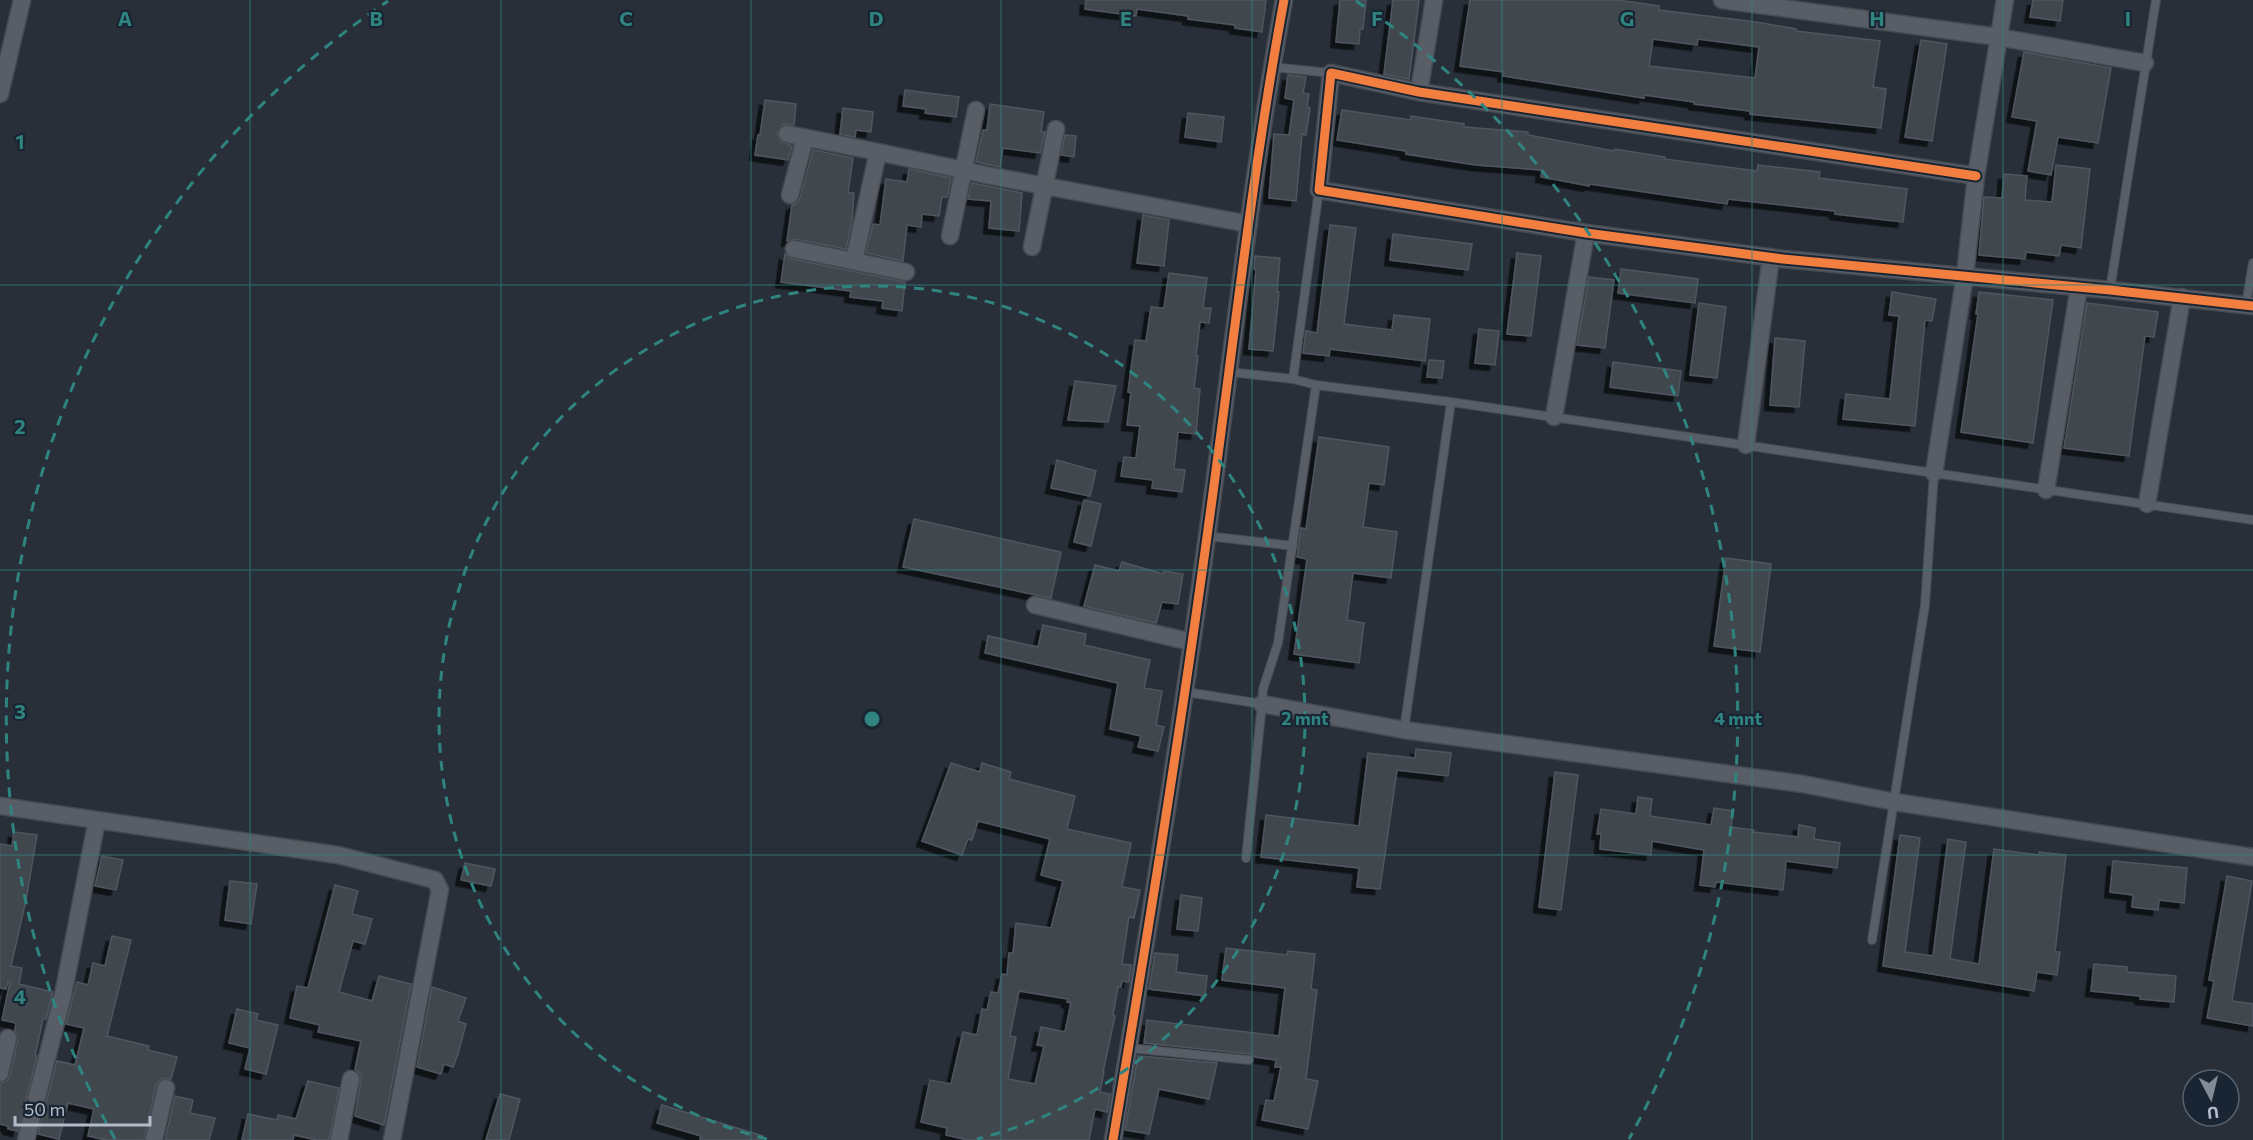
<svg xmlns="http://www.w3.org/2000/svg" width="2253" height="1140" font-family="Commissioner,sans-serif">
	<defs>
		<filter id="shadow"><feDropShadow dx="-5.5" dy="5.5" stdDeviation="0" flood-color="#0009"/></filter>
	</defs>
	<rect width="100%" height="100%" fill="#282f38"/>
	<path fill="#3f464e" stroke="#505660" stroke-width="1.5" fill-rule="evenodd" filter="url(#shadow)" d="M1086,0H1266L1262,32L1235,28V25L1188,19V16L1137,9L1136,16L1085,9Z
		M1340,0H1366L1363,29H1360L1359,44L1336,42Z
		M1393,0H1419L1409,79L1384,74Z
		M1470,0H1618L1659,6V10L1756,22L1796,29V31L1880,41L1873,87L1886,89L1881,128L1750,114V111L1694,104V102L1644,95V98L1503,76L1504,72L1460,66ZM1653,39L1697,45L1698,39L1759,47L1755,78L1649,66Z
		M2033,0H2063L2060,21L2030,17Z
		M1921,40L1947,44L1932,141L1905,137Z
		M2024,52L2111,68L2098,143L2058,137L2051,175L2028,171L2037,121L2012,117Z
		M1288,75L1306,77L1303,93L1309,94L1307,107L1310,108L1306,135L1302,134L1296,201L1269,198L1274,134L1289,135L1294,100L1285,98Z
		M905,90L959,97L956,117L925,113L926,109L903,106Z
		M765,100L796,104L794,125L783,124L777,133L781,142L792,146L788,160L755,155L758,135H760Z
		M990,104L1044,112L1041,132H1045L1040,153L1003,148L1000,167L976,162L983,130H987Z
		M843,108L873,112L871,132L856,130L855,137L840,134Z
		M1342,110L1411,120V116L1464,124V127L1528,132V135L1614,151L1615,149L1665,157L1664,159L1757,171L1758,165L1820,172L1819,178L1907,189L1903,222L1835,214V211L1728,199L1727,204L1590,184L1589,186L1541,177L1542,170L1476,165L1406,154V151L1337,140Z
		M1188,113L1224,117L1221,142L1185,137Z
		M1065,135L1076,136L1074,157L1061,155Z
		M813,150L853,158L848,193H854L852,221L846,249L796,239L787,241L792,205L797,203L800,198Z
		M2056,165L2090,169L2081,248L2061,245L2059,256L2026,252L2025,259L1979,255L1984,197L2002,198L2004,174L2027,176L2025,200L2052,202Z
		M909,169L951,178L947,197H942L939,216L922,214L921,227L907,225L903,261L866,253L873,224L880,225L886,179L907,182Z
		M972,183L1022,193L1019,231L989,228L991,201L968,199Z
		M1143,215L1169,220L1164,266L1137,263Z
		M1330,225L1356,228L1344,324L1392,330L1394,315L1430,319L1425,361L1330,349L1329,356L1303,353L1306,331L1317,333Z
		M1393,234L1472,244L1468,270L1390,260Z
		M1517,253L1541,256L1531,336L1507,334Z
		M785,254L792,259L905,282L902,311L882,308L883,301L850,297L851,291L781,282Z
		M1255,256L1280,258L1277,292H1279L1273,351L1249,349L1256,270L1254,269Z
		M1621,269L1698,279L1695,303L1618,293Z
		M1169,273L1207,278L1203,308H1211L1209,323L1200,322L1196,356H1198L1194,388L1200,389L1196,434L1178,432L1174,469L1185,470L1182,492L1152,488L1153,480L1121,476L1124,457L1136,458L1140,426L1127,425L1131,393L1128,392L1135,340L1146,341L1151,307L1164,308Z
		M1589,277L1614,280L1605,348L1577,345Z
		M1892,292L1936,299L1932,321L1925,320L1915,426L1843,419L1846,394L1890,399L1899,316L1889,315Z
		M1979,292L2053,300L2033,443L1961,432L1978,314H1976Z
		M1699,303L1726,307L1717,378L1690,375Z
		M2087,303L2158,312L2154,337L2145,336L2129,456L2064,448Z
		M1479,329L1499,331L1495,365L1475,363Z
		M1775,338L1805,341L1799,407L1770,405Z
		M1429,360L1444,361L1442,378L1427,377Z
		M1613,362L1681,371L1678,396L1610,387Z
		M1075,381L1116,386L1108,422L1068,420Z
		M1319,437L1389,447L1384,485L1369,483L1363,527L1397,532L1391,578L1353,573L1347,620L1364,623L1359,663L1294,654L1307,559L1297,557L1301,528L1306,529Z
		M1057,460L1096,471L1090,496L1051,488Z
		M1084,500L1101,504L1091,546L1074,542Z
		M914,519L1061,552L1051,598L903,567Z
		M1726,558L1771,564L1760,652L1714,646Z
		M1122,562L1163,574L1164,571L1183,574L1178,604L1162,602L1156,623L1084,606L1095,565L1119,571Z
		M1043,625L1086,634L1084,645L1150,660L1144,688L1162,691L1156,725L1164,727L1158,751L1138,747L1141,736L1110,729L1118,683L985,653L988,636L1038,647Z
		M1416,749L1451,753L1448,776L1397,770L1380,889L1357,887L1359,868L1261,857L1266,815L1359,826L1368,753L1415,758Z
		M951,763L980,772L982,763L1011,772L1009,779L1075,796L1067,829L1131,843L1122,887L1140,890L1134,918L1129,917L1122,964L1131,965L1129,982L1122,981L1121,987H1118L1113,1015L1115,1016L1103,1072H1104L1100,1092L1110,1094L1107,1112L1095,1109L1089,1140H968L946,1135L947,1128L921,1122L930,1080L951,1084L963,1032L977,1035L982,1009L987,1010L991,992L998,993L1002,974L1007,975L1009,953H1013L1016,923L1051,928L1063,881L1041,875L1050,839L978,821L972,840L968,839L962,855L922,841ZM1019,991L1068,999L1067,1002L1071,1003L1065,1032L1041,1027L1037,1045L1044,1046L1035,1084L1008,1079L1016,1037L1010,1036Z
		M1555,772L1578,775L1561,910L1539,907Z
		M1638,797L1652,799L1650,816L1711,825L1714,808L1733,811L1731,827L1754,830L1753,832L1798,837L1799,825L1815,828L1814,839L1840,843L1837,868L1786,861L1783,890L1716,882L1715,887L1700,885L1704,850L1652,841L1651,855L1600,849L1601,834H1597L1601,809L1636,814Z
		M14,832L37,835L26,900L11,966L22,968L19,984L53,992L46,1019H43L35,1056H37L18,1131L8,1129V1126L0,1124V1087L1,1083L7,1081L10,1076L18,1040L15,1030L16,1023L2,1020L10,982H8L6,989L0,988V844L12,846Z
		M1900,835L1920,838L1905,952L1933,956L1948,839L1966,842L1950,959L1979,964L1994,849L2039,855V852L2066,855L2055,952H2060L2057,975L2037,972L2034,991L1883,966Z
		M102,856L123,860L116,890L95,886Z
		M2113,861L2187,868L2184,903L2159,900L2158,910L2132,907L2133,895L2110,892Z
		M465,863L495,869L491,886L461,880Z
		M2227,876L2252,881L2232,1001L2253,1004V1026L2207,1018L2214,981L2209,980Z
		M230,881L257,884L251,924L225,920Z
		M335,885L358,891L352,914L372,919L365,944L353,941L339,992L372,1001L379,976L411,984L384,1125L355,1116L361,1080V1075L355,1069L361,1041L318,1032L320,1025L290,1018L297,986L308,988Z
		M1181,895L1202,898L1198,931L1177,929Z
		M112,936L131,940L107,1036L149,1046L148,1050L177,1057L171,1079L162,1078L156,1085L144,1140H106L88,1136L94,1109L68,1103L59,1139L38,1134L57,1061L75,1065L84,1028L66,1024L77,982L88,985L93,963L105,966Z
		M1226,948L1287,955L1288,951L1315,954L1311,989L1317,990L1306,1079L1318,1081L1308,1129L1262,1120L1266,1100L1274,1101L1281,1067H1275L1276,1060L1255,1057L1250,1054L1144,1043L1147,1020L1279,1036L1285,988L1222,980Z
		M1155,953L1178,955L1176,972L1207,976L1205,996L1149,989Z
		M2094,964L2127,967V972L2176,976L2174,1002L2140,999V996L2091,991Z
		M432,987L466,998L458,1021L466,1024L458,1054L453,1067L444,1064L441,1074L417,1067Z
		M237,1009L258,1014L256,1020L278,1025L266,1074L245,1069L250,1048L229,1043Z
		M1138,1056L1217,1063L1209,1099L1159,1089L1149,1134L1125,1130Z
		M308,1081L339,1088L329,1140H317L294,1135L293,1140H242L248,1114L277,1120L278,1115L296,1119Z
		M500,1094L520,1099L509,1140H486Z
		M175,1096L193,1100L190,1113L215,1118L209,1140H165Z
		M662,1105L763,1136L762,1140H700L701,1136L657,1123Z"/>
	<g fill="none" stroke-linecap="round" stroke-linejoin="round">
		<g stroke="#464b53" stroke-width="10">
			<path id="service" d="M1272,67L1331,73
				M2110,290L2156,0
				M2246,305L2253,263
				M1230,372L1293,379L1316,385L1451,402L2253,520
				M1293,379L1319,190
				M1207,536L1293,546
				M1186,692L1262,704L1246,858
				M1262,704L1263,689L1278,643L1316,385
				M1404,730L1451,402
				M1872,940L1925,605L1934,473
				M1129,1048L1249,1060"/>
		</g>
		<g stroke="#464b53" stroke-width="19">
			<path id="minor" d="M1722,0L1998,37L2145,63
				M1419,92L1434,0
				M0,94L22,0
				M787,134L878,152
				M1976,176L1419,92L1331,73L1319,190L1586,233L1783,259L2110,290L2253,306
				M790,195L805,138
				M950,236L976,110
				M1032,247L1056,129
				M794,249L906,272
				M854,261L878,152L991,176L1249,224
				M1554,417L1586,233
				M1746,445L1771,257
				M1934,473L1965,275L1976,176L2005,0
				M2046,490L2079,287
				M2147,504L2182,297
				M1035,605L1191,642
				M1262,704L1404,730L1803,784L1895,802L2253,857
				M0,806L338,855L435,880L440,890L392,1140
				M0,1073L8,1038
				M26,1140L63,995L97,820
				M154,1140L166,1088
				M339,1140L351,1079
				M1113,1140C1148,934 1181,728 1209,522C1233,348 1252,173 1284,0"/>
		</g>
		<use href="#service" stroke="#585d66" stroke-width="8"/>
		<use href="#minor" stroke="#585d66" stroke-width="16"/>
		<g stroke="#1a2533" stroke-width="13">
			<path id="cycleway" d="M1976,176L1419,92L1331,73L1319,190L1586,233L1783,259L2110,290L2253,306
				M1113,1140C1148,934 1181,728 1209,522C1233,348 1252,173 1284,0"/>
		</g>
		<use href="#cycleway" stroke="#f27e40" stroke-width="9"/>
	</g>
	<path fill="none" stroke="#2f8480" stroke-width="1.5" stroke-opacity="0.55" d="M250,0V1140M501,0V1140M751,0V1140M1001,0V1140M1252,0V1140M1502,0V1140M1752,0V1140M2003,0V1140M0,285H2253M0,570H2253M0,855H2253"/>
	<g fill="none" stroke="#2f8480" stroke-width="3" stroke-dasharray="10 8">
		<path d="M767 1139A433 433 0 1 1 977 1139"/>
		<path d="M115 1139A866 866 0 0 1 388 1M1356 1A866 866 0 0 1 1629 1139"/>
	</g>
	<g font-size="20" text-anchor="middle" font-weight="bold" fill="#2f8480" stroke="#1a2533" stroke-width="4.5" stroke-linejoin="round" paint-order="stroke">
		<text x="125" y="26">A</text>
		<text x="376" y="26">B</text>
		<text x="626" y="26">C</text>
		<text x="876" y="26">D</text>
		<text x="1126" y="26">E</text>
		<text x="1377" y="26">F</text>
		<text x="1627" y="26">G</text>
		<text x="1877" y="26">H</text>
		<text x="2128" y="26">I</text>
		<text x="20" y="149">1</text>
		<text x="20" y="434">2</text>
		<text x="20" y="719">3</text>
		<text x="20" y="1004">4</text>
	</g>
	<circle cx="872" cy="719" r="9" fill="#2f8480" stroke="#1a2533" stroke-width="3"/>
	<g font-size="18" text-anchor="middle" font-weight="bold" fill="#2f8480" stroke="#1a2533" stroke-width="4.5" stroke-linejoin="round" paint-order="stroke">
		<text x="1305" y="725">2 mnt</text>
		<text x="1738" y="725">4 mnt</text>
	</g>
	<g transform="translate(2211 1098) rotate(173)"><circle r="28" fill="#1a2533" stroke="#56616f" stroke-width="1.5"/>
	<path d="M0-4.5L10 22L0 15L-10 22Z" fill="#818a97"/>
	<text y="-9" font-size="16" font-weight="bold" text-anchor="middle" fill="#b1bbca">U</text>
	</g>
	<path d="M15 1116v9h135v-9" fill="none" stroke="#b1bbca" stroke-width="3"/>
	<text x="24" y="1116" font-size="18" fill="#b1bbca" stroke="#1a2533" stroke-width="4.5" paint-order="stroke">50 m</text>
</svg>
